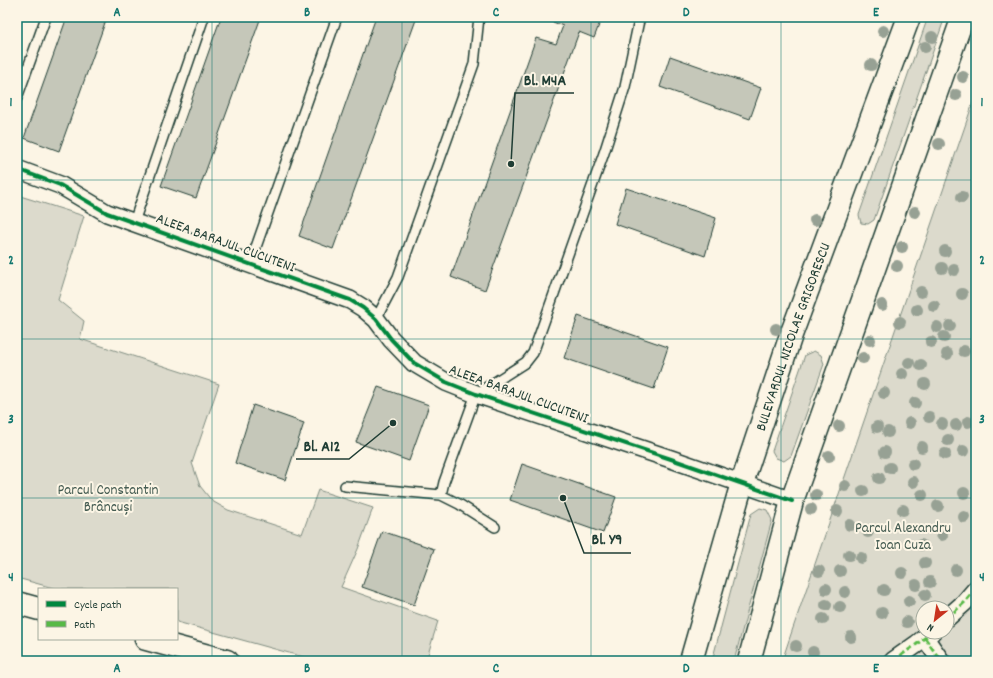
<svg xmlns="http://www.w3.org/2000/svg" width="993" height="678" font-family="Dekko,sans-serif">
	<rect width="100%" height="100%" fill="#fcf5e5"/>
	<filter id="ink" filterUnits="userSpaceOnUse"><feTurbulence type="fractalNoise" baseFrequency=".025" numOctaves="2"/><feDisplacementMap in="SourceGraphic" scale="8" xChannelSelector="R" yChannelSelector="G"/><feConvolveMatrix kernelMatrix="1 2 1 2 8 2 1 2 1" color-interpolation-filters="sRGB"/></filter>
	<g filter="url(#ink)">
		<path fill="#dcdacc" stroke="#7e8c80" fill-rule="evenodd" d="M928,17H945L874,220L868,224L861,223L859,215Z
			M976,94V661H782L791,634ZM923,608H947V632H923Z
			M17,195L84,216L58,300L84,321L80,339L219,384L192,463L200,486L212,501L228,510L302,534L318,490L373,508L358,549L341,587L438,621L426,661H318L177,622V589H57L17,578Z
			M814,351L821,355L824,364L791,456L784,461L776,458L772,451L805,355Z
			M760,508L767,510L772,520L734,661H712L751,514Z"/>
		<path fill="#c5c7b9" stroke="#1f3d34" d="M67,17H107L59,151L24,138Z
			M221,17H261L196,198L161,186Z
			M376,17H417L333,249L299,236Z
			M543,17H602L594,38L579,32L485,290L451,277L536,38L556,44L563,26L543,18Z
			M670,56L761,88L750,119L660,87Z
			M626,188L716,218L705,256L615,224Z
			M578,316L668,347L654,389L564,358Z
			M378,387L429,405L409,461L356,442Z
			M253,405L304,423L285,480L235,463Z
			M522,464L616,497L603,533L510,500Z
			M382,531L434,549L414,605L362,587Z"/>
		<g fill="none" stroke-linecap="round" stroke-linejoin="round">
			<g stroke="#1f3d34" stroke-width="12">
				<path id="lane" d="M17,98L46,17
					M134,222L204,17
					M250,264L337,17
					M376,319L398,277L474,64L479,17
					M345,486L441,495L444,482L476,394L526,362L533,353L604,153L625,87L638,25L640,17
					M441,495L459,504L495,527"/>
			</g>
			<g stroke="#1f3d34" stroke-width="20">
				<path id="street" d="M17,169L60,185L107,213L350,300L363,308L376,319L391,339L414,363L446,382L476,394L671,459L792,501
					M947,618L964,603L976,589
					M925,638L941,661
					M893,661L917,644L932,632"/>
			</g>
			<g stroke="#1f3d34" stroke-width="25">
				<g id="secondary">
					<path d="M17,603L39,609"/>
					<path d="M146,639L227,661"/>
					<path id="s1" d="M691,661L742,483L791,335L909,17"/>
					<path d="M749,661L792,501L963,17"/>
				</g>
			</g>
			<use href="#lane" stroke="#fcf5e5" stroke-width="9"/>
			<use href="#street" stroke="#fcf5e5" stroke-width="17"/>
			<use href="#secondary" stroke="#fcf5e5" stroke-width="22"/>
			<path stroke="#58b947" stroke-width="3" stroke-dasharray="6 3" stroke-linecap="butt" d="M947,618L964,603L976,589
				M925,638L941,661
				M893,661L917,644L932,632"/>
			<g stroke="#fcf5e5" stroke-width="6">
				<path id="cycleway" d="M17,169L60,185L107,213L350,300L363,308L376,319L391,339L414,363L446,382L476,394L671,459L792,501"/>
			</g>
			<use href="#cycleway" stroke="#00873e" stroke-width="4"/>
		</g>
		<g fill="#97a194">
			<circle cx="883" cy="31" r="6"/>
			<circle cx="932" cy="37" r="6"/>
			<circle cx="925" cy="47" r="6"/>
			<circle cx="871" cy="65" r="6"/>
			<circle cx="963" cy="77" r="6"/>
			<circle cx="956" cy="95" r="6"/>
			<circle cx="939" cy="144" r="6"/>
			<circle cx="962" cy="197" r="6"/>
			<circle cx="915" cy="212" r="6"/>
			<circle cx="815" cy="220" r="6"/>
			<circle cx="902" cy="247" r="6"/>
			<circle cx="945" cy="251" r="6"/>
			<circle cx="897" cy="266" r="6"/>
			<circle cx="942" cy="268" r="6"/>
			<circle cx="954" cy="270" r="6"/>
			<circle cx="921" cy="292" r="6"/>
			<circle cx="962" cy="294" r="6"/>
			<circle cx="882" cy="305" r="6"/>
			<circle cx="934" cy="306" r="6"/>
			<circle cx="917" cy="310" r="6"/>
			<circle cx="900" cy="322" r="6"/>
			<circle cx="950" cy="326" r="6"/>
			<circle cx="937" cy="327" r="6"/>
			<circle cx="776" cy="329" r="6"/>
			<circle cx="944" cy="337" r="6"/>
			<circle cx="870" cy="340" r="6"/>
			<circle cx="931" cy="342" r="6"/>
			<circle cx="964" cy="351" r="6"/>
			<circle cx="947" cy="354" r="6"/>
			<circle cx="863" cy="358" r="6"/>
			<circle cx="909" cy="363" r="6"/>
			<circle cx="921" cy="365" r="6"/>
			<circle cx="902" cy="374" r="6"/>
			<circle cx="925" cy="384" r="6"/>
			<circle cx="884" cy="393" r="6"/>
			<circle cx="915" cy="403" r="6"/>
			<circle cx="929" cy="417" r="6"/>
			<circle cx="968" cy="422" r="6"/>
			<circle cx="910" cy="423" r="6"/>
			<circle cx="942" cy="424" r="6"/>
			<circle cx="956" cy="425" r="6"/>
			<circle cx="839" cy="426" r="6"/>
			<circle cx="877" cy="427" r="6"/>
			<circle cx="888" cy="432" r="6"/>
			<circle cx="948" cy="440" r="6"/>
			<circle cx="922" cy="447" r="6"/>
			<circle cx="963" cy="451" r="6"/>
			<circle cx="885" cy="452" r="6"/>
			<circle cx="945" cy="454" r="6"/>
			<circle cx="829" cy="456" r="6"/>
			<circle cx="913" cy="464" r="6"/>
			<circle cx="890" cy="468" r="6"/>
			<circle cx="879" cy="478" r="6"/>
			<circle cx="913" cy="482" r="6"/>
			<circle cx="845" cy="486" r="6"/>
			<circle cx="863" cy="491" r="6"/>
			<circle cx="964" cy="493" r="6"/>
			<circle cx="816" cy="495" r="6"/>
			<circle cx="922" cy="495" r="6"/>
			<circle cx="938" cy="506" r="6"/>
			<circle cx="811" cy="509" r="6"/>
			<circle cx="903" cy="510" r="6"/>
			<circle cx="837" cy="511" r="6"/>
			<circle cx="964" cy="517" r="6"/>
			<circle cx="850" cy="525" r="6"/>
			<circle cx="868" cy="532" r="6"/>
			<circle cx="942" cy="535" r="6"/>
			<circle cx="921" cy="545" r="6"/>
			<circle cx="849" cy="555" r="6"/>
			<circle cx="861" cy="558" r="6"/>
			<circle cx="925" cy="563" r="6"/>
			<circle cx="956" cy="570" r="6"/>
			<circle cx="819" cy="571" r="6"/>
			<circle cx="840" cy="571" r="6"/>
			<circle cx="902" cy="573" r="6"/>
			<circle cx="930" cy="582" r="6"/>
			<circle cx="916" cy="585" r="6"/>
			<circle cx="826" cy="589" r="6"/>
			<circle cx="884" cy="590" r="6"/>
			<circle cx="845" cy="592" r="6"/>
			<circle cx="925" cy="595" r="6"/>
			<circle cx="909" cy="601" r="6"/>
			<circle cx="826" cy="605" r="6"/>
			<circle cx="840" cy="607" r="6"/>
			<circle cx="882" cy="613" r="6"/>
			<circle cx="823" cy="619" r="6"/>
			<circle cx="907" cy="622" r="6"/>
			<circle cx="851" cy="637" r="6"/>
			<circle cx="796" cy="646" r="6"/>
			<circle cx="813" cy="652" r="6"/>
		</g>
	</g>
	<path fill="none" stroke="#0f766e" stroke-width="1" stroke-opacity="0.55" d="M212,17V661M402,17V661M591,17V661M781,17V661M17,180H976M17,339H976M17,498H976"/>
	<g text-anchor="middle" stroke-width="4" stroke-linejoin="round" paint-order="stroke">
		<g font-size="15" fill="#1f3d34" stroke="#fcf5e5">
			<text transform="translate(226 242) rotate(20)" y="5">ALEEA BARAJUL CUCUTENI</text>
			<text dy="5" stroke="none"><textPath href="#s1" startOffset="340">BULEVARDUL NICOLAE GRIGORESCU</textPath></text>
			<text transform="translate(519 393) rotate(20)" y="5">ALEEA BARAJUL CUCUTENI</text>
		</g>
		<g font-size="15" fill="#455c52" stroke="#fcf5e5">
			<text x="108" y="494">Parcul Constantin<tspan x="108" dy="17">Brâncuși</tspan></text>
			<text x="903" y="532">Parcul Alexandru<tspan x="903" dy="17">Ioan Cuza</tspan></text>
		</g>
	</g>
	<path fill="none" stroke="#1f3d34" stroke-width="1.5" d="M511 164L515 93H574M393 423L349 459H296M563 498L584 553H631"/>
	<g fill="#1f3d34" stroke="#fcf5e5" stroke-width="1.5">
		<circle cx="511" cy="164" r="4"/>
		<circle cx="393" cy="423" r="4"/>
		<circle cx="563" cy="498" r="4"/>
	</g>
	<g font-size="16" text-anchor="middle" font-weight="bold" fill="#1f3d34" stroke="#fcf5e5" stroke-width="4" stroke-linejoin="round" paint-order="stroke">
		<text x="545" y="85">Bl. M4A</text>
		<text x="322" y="451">Bl. A12</text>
		<text x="607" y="544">Bl. Y9</text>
	</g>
	<rect width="993" height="678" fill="none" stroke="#fcf5e5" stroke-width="44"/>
	<rect x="38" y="588" width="140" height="52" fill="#fcf5e5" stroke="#a4ab9e"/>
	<rect x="46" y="601" width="20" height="6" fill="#00873e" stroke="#a4ab9e"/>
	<text x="74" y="608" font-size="12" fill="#1f3d34">Cycle path</text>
	<rect x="46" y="621" width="20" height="6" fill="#58b947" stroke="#a4ab9e"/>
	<text x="74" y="628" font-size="12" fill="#1f3d34">Path</text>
	<g transform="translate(935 620) rotate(210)"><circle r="19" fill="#fcf5e5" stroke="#a4ab9e"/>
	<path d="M0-3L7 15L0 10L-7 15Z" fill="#c8321e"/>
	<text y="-6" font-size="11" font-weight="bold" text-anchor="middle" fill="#1f3d34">N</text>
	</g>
	<rect x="22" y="22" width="949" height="634" fill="none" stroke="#0f766e" stroke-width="1.5"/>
	<g font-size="13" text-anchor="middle" font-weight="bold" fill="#0f766e">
		<text x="117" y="16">A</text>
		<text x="307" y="16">B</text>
		<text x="496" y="16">C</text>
		<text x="686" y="16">D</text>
		<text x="876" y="16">E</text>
		<text x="11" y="106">1</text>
		<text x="982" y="106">1</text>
		<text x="11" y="264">2</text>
		<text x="982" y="264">2</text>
		<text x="11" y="423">3</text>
		<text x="982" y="423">3</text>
		<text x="11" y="581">4</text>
		<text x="982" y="581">4</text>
		<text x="117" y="672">A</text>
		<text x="307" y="672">B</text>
		<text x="496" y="672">C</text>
		<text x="686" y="672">D</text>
		<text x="876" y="672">E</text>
	</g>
</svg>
